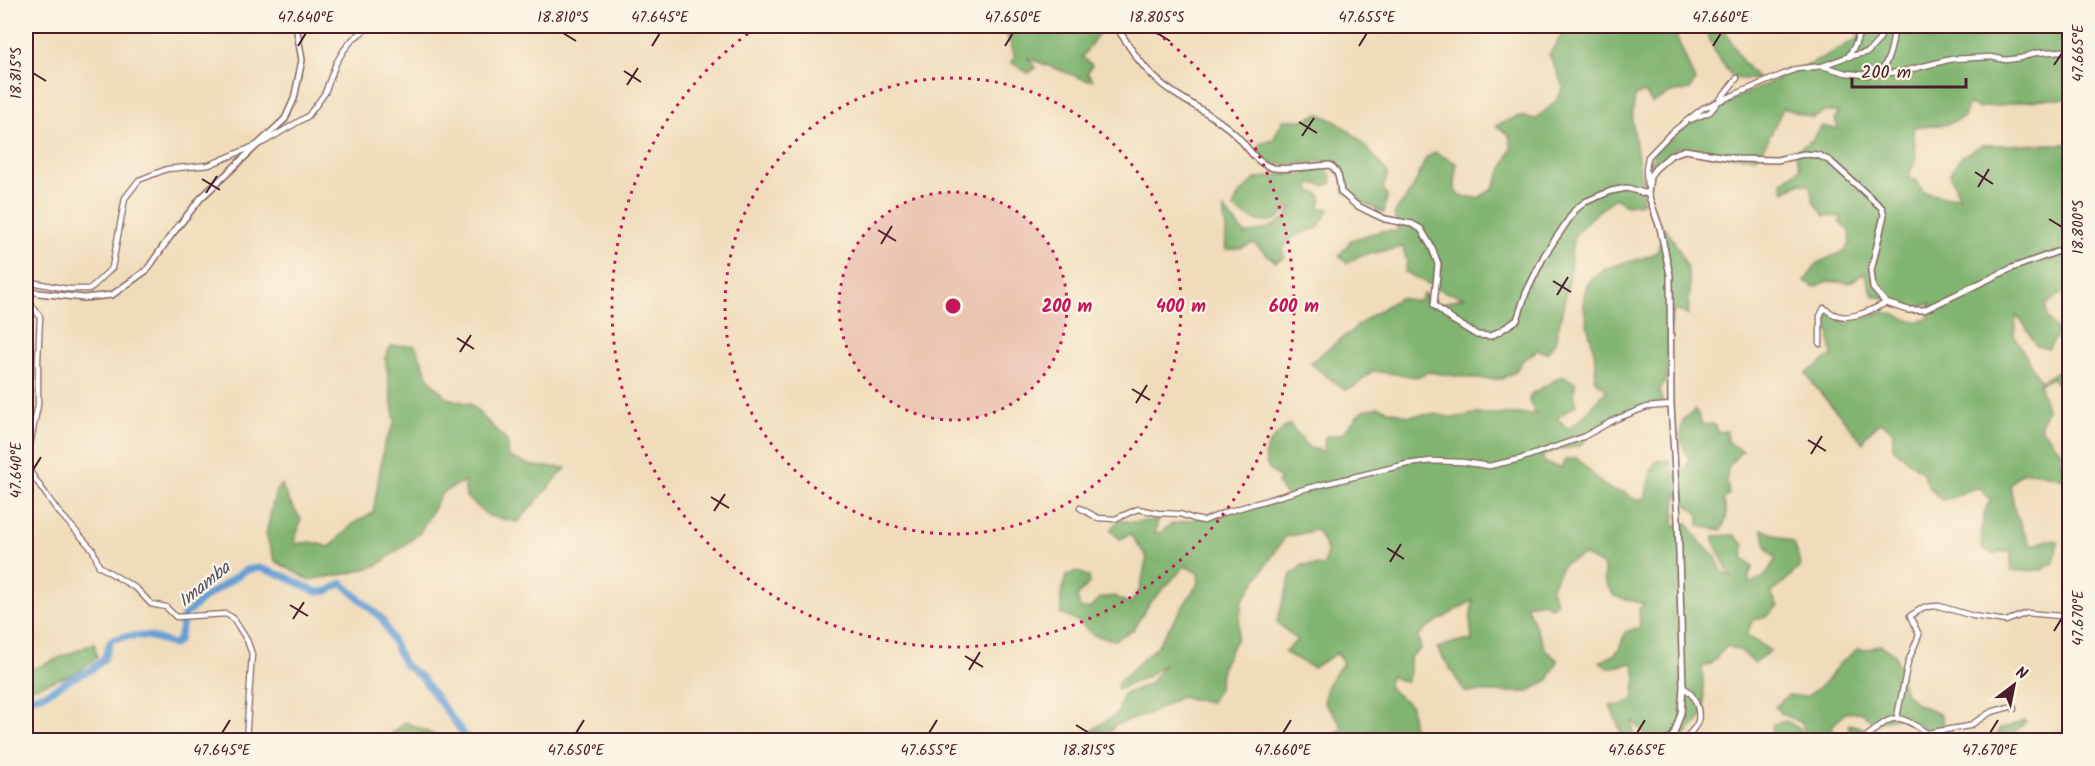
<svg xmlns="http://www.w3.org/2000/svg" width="2095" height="766" font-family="Kalam,sans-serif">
	<rect width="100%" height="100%" fill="#fcf5e5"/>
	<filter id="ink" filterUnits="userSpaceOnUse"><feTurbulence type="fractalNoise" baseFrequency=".0167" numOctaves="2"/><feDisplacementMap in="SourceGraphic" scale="12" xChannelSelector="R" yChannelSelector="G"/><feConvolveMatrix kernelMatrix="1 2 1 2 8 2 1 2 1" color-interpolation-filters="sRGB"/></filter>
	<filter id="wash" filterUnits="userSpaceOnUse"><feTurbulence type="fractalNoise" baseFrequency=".008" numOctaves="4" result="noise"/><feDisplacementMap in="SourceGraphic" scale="24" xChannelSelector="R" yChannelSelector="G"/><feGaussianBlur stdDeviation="1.35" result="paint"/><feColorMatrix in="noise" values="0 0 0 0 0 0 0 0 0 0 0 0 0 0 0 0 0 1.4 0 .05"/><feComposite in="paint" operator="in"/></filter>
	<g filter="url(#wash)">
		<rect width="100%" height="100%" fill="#f0dcba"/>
		<path fill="#80b46f" stroke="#656a4d" stroke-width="1.5" d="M1003,26H1095L1099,33L1082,57L1092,65L1087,73L1093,80H1086L1028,58L1036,68L1028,73L1011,62L1015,56Z
			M1563,26H1605L1608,30L1615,26H1725L1724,28L1740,58L1759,80L1733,78L1717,56L1709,38L1702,28L1689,26L1675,33L1695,81L1690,89L1671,93L1652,103L1645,92L1635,96L1632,120L1643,191L1642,203L1626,205L1615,198L1588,220L1573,237L1569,281L1555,342L1547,353L1538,350L1523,360L1515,372L1501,379H1479L1428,372L1417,377L1372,371L1354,387L1345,390L1310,363L1373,314L1399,298L1419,301L1424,293L1431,307L1464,297L1445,292L1405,272L1407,262L1403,247L1359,256L1347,263L1339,256L1351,240L1381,231H1398L1394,214L1412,190L1426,158L1435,152L1456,163L1455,190L1461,196L1478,198L1493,189L1512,148L1509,135L1496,126L1518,116L1536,119L1556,101L1564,88L1549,54L1565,31Z
			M1844,26H2058L2060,36L2069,40V99H2044L1978,108L1969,103L1964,117L1948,124L1913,128L1916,160L1908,177L1917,181L1923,192L1944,197L1959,196L1950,173L1962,156L1982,145L2069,144V288L2046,305L2047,317L2059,334L2048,349L2036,346L2025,325L2016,315L2014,335L2040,381L2059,371L2069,369V397L2052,378L2039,384L2047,409L2040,427L2060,450L2065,479L2034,472L2021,473L2010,485L2015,512L2031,546L2048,540L2058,541L2054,563L2042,570L2011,571V551L1993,554L1982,549C1981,532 1981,516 1990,501L1981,488C1963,489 1958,499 1941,500L1929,487L1922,472L1893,448V431L1881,422L1866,435L1863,443C1845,419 1823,399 1806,374L1832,355L1827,315L1836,316L1847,324C1858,317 1871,317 1883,311L1915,322L1928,319L1931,303L1914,308L1873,295L1865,273L1849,283L1827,281L1815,287L1805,281L1817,263L1844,251L1850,244L1849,231L1839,222L1843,217L1825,216L1813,201L1810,185L1800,183L1784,192L1782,182L1800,168L1795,151L1812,140L1822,126L1838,129L1835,119L1838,112H1824L1813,118L1783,108L1768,140L1757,157L1719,156L1677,147L1661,163L1649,167L1654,152L1705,112L1813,63L1862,36Z
			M1319,114C1350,125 1369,149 1388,174L1383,188L1387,196L1384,213L1344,192L1346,178L1334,161L1275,165L1260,159L1259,144L1273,140L1283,120H1302Z
			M1325,166L1331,176L1332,183L1324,186L1311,183L1310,191L1320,195L1322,200L1319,207L1329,209L1318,228C1300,234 1291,234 1282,251L1285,257L1276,262L1253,243L1241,248L1226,250C1224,242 1227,236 1226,229C1225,221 1223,218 1224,209L1245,234C1262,232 1285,224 1293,207C1285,209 1285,214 1278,218C1263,227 1246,217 1233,208L1238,196L1255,179L1284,174H1302Z
			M1665,228C1687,259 1693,276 1688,314L1674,310L1669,332L1667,377L1659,392L1663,402L1642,407L1629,414L1603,422L1580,446L1559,449L1542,456L1545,463L1561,468L1565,460L1577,458L1602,484L1613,491L1624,492L1636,500L1645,498C1649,484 1648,473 1656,461L1670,460L1674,476L1682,474L1689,460C1682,445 1677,435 1684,418L1696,410L1702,425L1714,424L1717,432L1727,431V442L1743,451C1725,465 1725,473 1729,494L1723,501C1728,513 1728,518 1721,530L1699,526V515L1676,494L1674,527L1687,523L1701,543L1715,556L1723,572L1731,577L1714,542V536L1734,535L1744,545L1743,559L1753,566L1749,575V584L1764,577L1776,559L1767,549L1762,529L1794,543L1801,566L1771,594L1778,606L1766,617L1753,620L1746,634L1770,651L1754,663L1741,651L1727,646L1710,664L1702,667L1705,713L1682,740L1677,738L1668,740H1650L1633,721V740H1623L1619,727L1610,706L1621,705L1633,700L1636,677L1633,663L1608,668L1599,662C1618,655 1620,651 1625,632L1640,627L1639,609L1644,604L1614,596L1604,580V566L1584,555L1563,564L1551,589L1557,603L1551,607L1543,602L1526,605L1545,649L1558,661L1548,680L1528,692H1465L1437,648L1459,641H1472L1470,621L1473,600L1426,628L1418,637L1421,649L1410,657V673L1406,683L1390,676L1388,687L1411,706L1414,731L1411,740H1326L1343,728L1336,717L1324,703L1327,685L1343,663L1337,653L1313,668L1284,652L1297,640L1277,622L1291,575L1303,565L1324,566L1327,550L1317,530L1285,537L1242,601L1237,638L1223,664L1218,689L1211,702L1180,697L1151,713L1115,725L1110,732L1091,731L1118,713L1123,694L1150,684L1165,663L1148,676L1117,690L1118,683L1158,645L1199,582L1198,573L1185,566L1149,604L1133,630L1115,640L1093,635L1079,622L1061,614V597L1066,576L1077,571L1089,577V583L1077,597L1080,609L1091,608L1099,598L1114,596L1130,604L1140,589L1147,557L1130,534L1120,539L1110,530L1119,520L1133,522L1158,520L1155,533H1160L1170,525L1186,521L1288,498L1278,484L1280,479C1276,475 1269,470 1267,465C1260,448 1277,434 1289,424L1309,448L1324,451L1325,437L1342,434L1363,410L1379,407L1408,416L1435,414L1453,418L1474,414H1536L1529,400L1531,394L1562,376L1575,382L1574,395L1577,404L1557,418L1568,429L1581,419L1607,390L1594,379C1605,346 1561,297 1601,271C1618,261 1641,262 1657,252Z
			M414,345L417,349L429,379L447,398L470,404L507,441L509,457L533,466L566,468L518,522L489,516L466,497L464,481L442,493L419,534L378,565L351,573L309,580L275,561L266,535L275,493L281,484L290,503L301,519L294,544L311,542L330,547L355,522L373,513L384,445L395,422L385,357L391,346Z
			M94,643L97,658L77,673L29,689L28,671Z
			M1880,645L1895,654L1904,692L1917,704L1941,715L1944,728L1927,729L1900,716L1875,724L1862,712L1845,713L1831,727L1836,735H1849V724L1863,728L1858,740H1807L1802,723L1782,714L1775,707L1788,695L1806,697L1827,681L1839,664L1857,649L1865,650Z
			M1786,721L1801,730L1802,740H1769L1773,724Z
			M2024,721L2026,722L2014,732L2017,740H1995L2000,729Z
			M405,722L445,740H385Z
			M2060,731L2068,740H2035L2039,737Z"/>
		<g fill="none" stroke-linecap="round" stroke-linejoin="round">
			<path stroke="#639ed3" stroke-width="1.5" d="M2070,627L2066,636L2070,640"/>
			<path stroke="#639ed3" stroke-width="7" d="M26,698L45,694L73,678L91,670L104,659L111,640C133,633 153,634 173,645L179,640L184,616L204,598L246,570L259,568L284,576L317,592L328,591L342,583L382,619L404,664L422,678L468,740
				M539,740L546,737L573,740"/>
		</g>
	</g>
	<g filter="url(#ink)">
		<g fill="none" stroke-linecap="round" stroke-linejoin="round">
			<g stroke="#84615d" stroke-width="7">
				<path id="minor" d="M1848,57L1855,45L1862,26
					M1822,66L1846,73L1866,75L1900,72L1952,59L1991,57L2006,60L2021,58L2035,53L2061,51L2070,53
					M1878,74C1891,60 1892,44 1895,26
					M1690,120L1710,112L1737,78
					M1647,185L1646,169L1648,157L1670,134L1703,108L1796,69L1822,66L1844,58L1868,52L1879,40L1885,26
					M26,281L67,289H90L112,268L125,198L139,180L167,169L209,165L264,142L308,116L325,93L336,63L344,50L353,39L370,26
					M26,296L40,317L38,360V405L26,465
					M1820,344V316L1824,308C1828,310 1831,314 1836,315C1850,321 1874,309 1886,303
					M26,466L57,510L93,550L99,566L137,589L151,604L166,607L176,617L226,614L233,618L247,640L252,654L246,740
					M1080,508L1098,518L1115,519L1138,509L1158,513L1180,514L1194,519L1204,521L1223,513L1308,488L1407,464L1431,461L1462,462L1489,466L1520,459L1583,437L1616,419L1647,407L1671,405
					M1683,687C1693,693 1701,708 1698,721C1696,728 1688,735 1684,740
					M1897,717L1908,662L1919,635L1910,616L1924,607L1939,606L1973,616L2006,621L2027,613L2060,616L2070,614
					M1674,734L1678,740
					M1862,740C1893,716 1893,710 1927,733L1969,726L1991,712L2013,706L2014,709"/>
			</g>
			<g stroke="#84615d" stroke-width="8">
				<path id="tertiary" d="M1116,26C1128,44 1138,62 1154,77C1178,101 1212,111 1237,136C1248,147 1257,165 1274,168C1288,170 1315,166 1330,165C1340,172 1339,181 1341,192L1356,205L1372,213L1385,219L1412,224L1421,229L1432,248L1438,264L1434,305L1451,319L1477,335L1491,336L1500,331L1517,320L1526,293L1544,256L1575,210L1585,202L1611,191L1627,188L1648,194
					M26,289L39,293L84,298L112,295L147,270L169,238L201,198L285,119L294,99L302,60L296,26
					M1669,740L1674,734L1681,713L1683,687L1678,520L1671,405L1670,275L1660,228L1648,194L1650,176L1655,169L1671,155L1685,150L1738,159L1777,160L1804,154L1818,155L1830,161L1882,208L1884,215L1871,271L1873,288L1886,303L1908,310H1924L2012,268L2070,247"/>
			</g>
			<use href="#minor" stroke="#fff" stroke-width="4.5"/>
			<use href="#tertiary" stroke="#fff" stroke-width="5"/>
		</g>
	</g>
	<path fill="none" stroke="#4a1f2b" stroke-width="2" d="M563,33L576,41M1157,33L1170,41M298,46L306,33M652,46L660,33M1005,46L1013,33M1359,46L1367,33M1713,46L1721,33M2054,65L2062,53M624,71L641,82M33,73L46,81M627,85L638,68M1299,122L1317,133M1302,136L1314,118M1975,172L1993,184M202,179L220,190M1978,187L1989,169M206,193L217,176M2049,219L2062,227M878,230L896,241M881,244L892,226M1553,281L1571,292M1557,295L1568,277M457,338L474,349M460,352L471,335M1132,389L1150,400M1136,403L1147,385M1808,440L1826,451M1811,454L1822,436M33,470L41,457M711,497L729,508M714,511L725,494M1387,548L1404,559M1390,562L1401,544M290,605L308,616M293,619L304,602M2054,631L2062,618M965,656L983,667M969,670L980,652M1076,725L1089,733M222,733L230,720M576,733L584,720M929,733L937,720M1283,733L1291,720M1637,733L1645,720M1990,733L1998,720"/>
	<circle cx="953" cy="306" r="114" fill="#c2185b" fill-opacity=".12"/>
	<g fill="none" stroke="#c2185b" stroke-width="3" stroke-dasharray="3 6">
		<circle cx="953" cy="306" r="114"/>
		<circle cx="953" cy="306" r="228"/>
		<path d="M1149 27A341 341 0 1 1 757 27"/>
	</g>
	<g text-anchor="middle" stroke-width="4.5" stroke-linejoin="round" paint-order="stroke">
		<g font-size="18" font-style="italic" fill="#54526e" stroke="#fcf5e5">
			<text transform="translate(204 584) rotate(-39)" y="6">Imamba</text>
		</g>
	</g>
	<circle cx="953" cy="306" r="9" fill="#c2185b" stroke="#fcf5e5" stroke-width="3"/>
	<g font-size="18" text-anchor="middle" font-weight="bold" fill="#c2185b" stroke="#fcf5e5" stroke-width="4.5" stroke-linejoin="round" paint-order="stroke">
		<text x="1067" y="312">200 m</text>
		<text x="1181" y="312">400 m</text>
		<text x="1294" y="312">600 m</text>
	</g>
	<rect width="2095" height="766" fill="none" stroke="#fcf5e5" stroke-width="66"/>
	<g transform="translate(2014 685) rotate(32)" stroke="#fcf5e5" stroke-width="4.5" paint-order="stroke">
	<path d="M0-4.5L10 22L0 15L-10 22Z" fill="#4a1f2b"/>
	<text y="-9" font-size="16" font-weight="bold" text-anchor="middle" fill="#4a1f2b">N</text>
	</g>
	<path d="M1852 78v9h114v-9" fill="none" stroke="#4a1f2b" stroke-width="3"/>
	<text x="1861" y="78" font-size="18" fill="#4a1f2b" stroke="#fcf5e5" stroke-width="4.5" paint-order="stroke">200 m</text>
	<rect x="33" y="33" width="2029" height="700" fill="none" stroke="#4a1f2b" stroke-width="2"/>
	<g font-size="15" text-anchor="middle" fill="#4a1f2b">
		<text x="306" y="22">47.640°E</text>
		<text x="563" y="22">18.810°S</text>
		<text x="660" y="22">47.645°E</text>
		<text x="1013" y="22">47.650°E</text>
		<text x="1157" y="22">18.805°S</text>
		<text x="1367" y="22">47.655°E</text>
		<text x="1721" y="22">47.660°E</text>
		<text transform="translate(2078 53) rotate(-90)" y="5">47.665°E</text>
		<text transform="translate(16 73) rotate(-90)" y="5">18.815°S</text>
		<text transform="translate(2078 227) rotate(-90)" y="5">18.800°S</text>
		<text transform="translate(16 470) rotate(-90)" y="5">47.640°E</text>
		<text transform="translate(2078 618) rotate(-90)" y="5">47.670°E</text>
		<text x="222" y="755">47.645°E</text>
		<text x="576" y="755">47.650°E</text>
		<text x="929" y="755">47.655°E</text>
		<text x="1089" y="755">18.815°S</text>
		<text x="1283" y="755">47.660°E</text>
		<text x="1637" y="755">47.665°E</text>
		<text x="1990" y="755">47.670°E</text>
	</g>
</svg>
